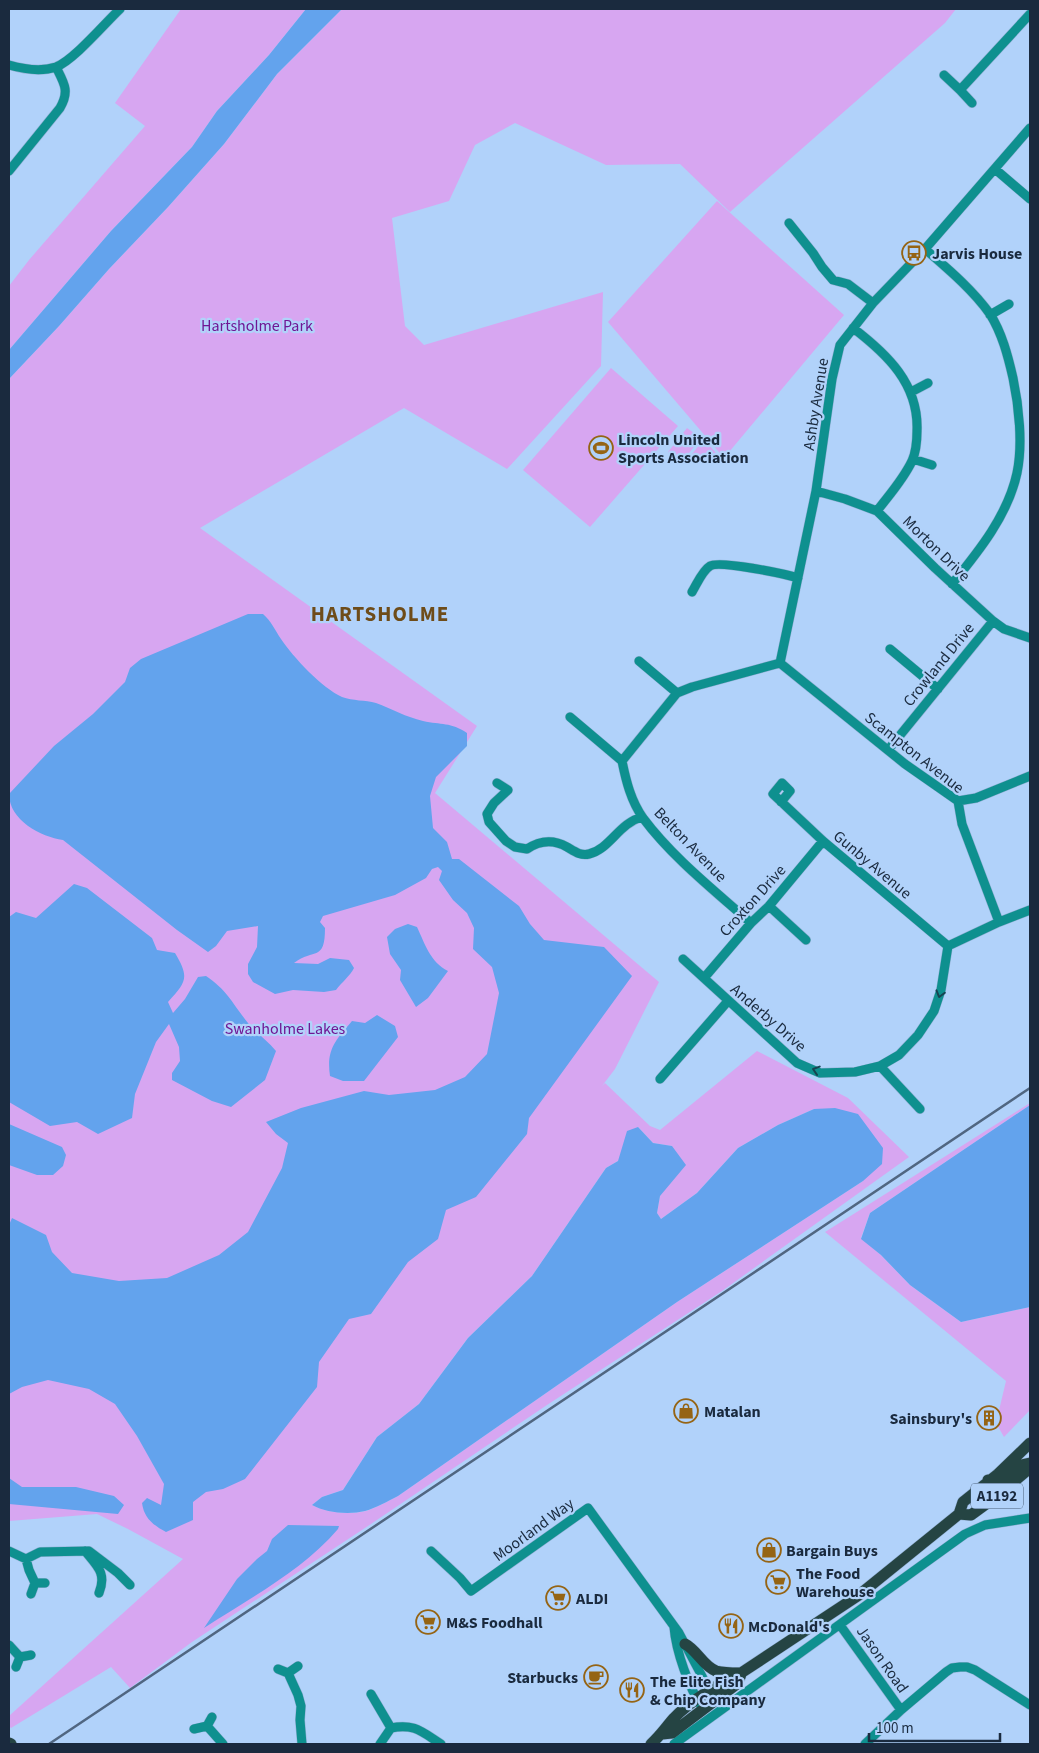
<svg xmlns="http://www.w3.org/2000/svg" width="1039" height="1753" font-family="'Source Sans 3',sans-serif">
	<rect width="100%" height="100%" fill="#b1d2fa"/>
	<path fill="#d7a6f1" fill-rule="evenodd" d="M181,9H306L269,55L217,111L192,147L111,231L9,350V286L29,260L145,126L115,103Z
		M342,9H956L945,23L730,212L680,164L606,165L515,123L475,145L449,201L392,218L405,326L424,345L603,292L601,366L507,469L404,408L200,528L477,726L435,793L659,982L615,1069L602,1086L605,1083L650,1126L660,1130L757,1051L848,1098L909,1157L722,1291L547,1405L368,1526L192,1642L130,1688L111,1667L11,1728L9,1726V1716L183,1559L128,1529L97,1514L9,1521V379L59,326L109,269L168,207L224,144L277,74ZM814,1109L863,1181L677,1302L398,1496C388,1501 376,1508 366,1511C350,1515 327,1513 312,1505L322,1497L343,1490L377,1437L419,1404L468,1338L532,1276L606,1168L618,1161L638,1127L653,1143L672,1146L660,1196L657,1213L661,1219L697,1193L738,1148L778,1125Z
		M717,201L844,315L724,458L608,322Z
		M611,368L678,426L590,527L523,470Z
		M687,428L701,438L681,463L668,452Z
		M704,439L721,459L692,454Z
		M1030,1103V1105L870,1213L861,1238L881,1255L910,1285L961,1322L1030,1307V1410L1004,1437L996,1423L1006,1381L825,1232Z"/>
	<path fill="#63a3ed" d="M306,9H342L277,74L224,144L168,207L109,269L59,326L9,379V350L111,231L192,147L217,111L269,55Z
		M248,614H263C271,621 275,630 281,639C293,657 322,688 342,697C353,701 365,700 376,703C392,709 406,717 423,721C441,725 451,722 467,733V746L436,777L430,796L433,828L447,842L452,859H459L519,906L530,924L544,940L604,947L632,976L529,1118L527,1134L476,1197L446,1210L438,1239L408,1262L371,1314L349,1319L319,1362L317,1387L245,1479L223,1489L206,1492L193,1502V1520L166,1532C153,1525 144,1518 142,1503L147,1498L161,1505L164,1484L137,1436L115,1404L89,1389L48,1380L22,1387L9,1394V1225L12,1218L46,1235L52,1252L72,1273L119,1281L167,1278L219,1255L248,1232L282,1168L288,1143L276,1134L266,1122L301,1108L364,1091L389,1095L435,1090L465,1077L487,1054L499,993L492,967L473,949L474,928L467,913L453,900L439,880L442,871L438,867L432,869L426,878L395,895L323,916L320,922L325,928C325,962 314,948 294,963L318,964L330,958L349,960L354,968C350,976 342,982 336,990L324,992L293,990L275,994L253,982L248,974V964L257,947L258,926L227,931L216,946L208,952L177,930L63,840C41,837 9,820 9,794L54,746L93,714L125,682L130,668L141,659Z
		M74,884L87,888L152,938L157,950L175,953C190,978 186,982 168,1002L173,1013L185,999L198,977L206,976C228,991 232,1003 248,1023C256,1033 267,1040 276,1051L265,1080L231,1107L212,1101L172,1080V1073L180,1061L179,1047L169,1024L156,1042L135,1094L132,1118L98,1134L77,1122L50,1126L9,1102V917L16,912L36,918Z
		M408,924L417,927C425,944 430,962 448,971L428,998L416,1007L400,980L401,970L390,954L387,937L395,929Z
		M377,1015L395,1026L398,1037L364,1081H343L330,1076C326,1049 336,1040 352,1021L365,1023Z
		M1030,1105V1307L961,1322L910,1285L881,1255L861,1239L870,1213Z
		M835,1108L858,1114L883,1148L882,1164L863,1181L677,1302L398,1496C388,1501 376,1508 365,1511C349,1515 326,1513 312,1505L322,1497L343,1490L377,1437L419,1404L468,1338L532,1276L606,1168L618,1161L627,1131L638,1127L653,1143L672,1146L686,1165L660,1196L657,1213L661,1219L697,1193L738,1148L778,1125L814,1109Z
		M9,1124L62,1147L66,1155L63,1166L53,1175H37L9,1165Z
		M9,1478L22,1487H76L114,1496L124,1505L118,1514L9,1504Z
		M288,1525L339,1526L338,1529C302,1571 250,1598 204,1628L237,1579L257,1559L267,1551L272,1539Z"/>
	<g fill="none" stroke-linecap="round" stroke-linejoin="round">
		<g stroke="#93b0d4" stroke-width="10">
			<path id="minor" d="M9,65C23,69 41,72 56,67C74,60 105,23 120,9
				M944,75L960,90
				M972,103L960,90L1030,14
				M995,169L1030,199
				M9,171L60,108C70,91 64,83 56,67
				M789,223L813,253L822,267L833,280L848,284L873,303
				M925,249C948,269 972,289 990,314C1002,333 1008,356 1013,378C1019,406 1023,445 1017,473C1008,515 979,551 952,584
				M990,315L1009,304
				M853,328C887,354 919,384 917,431C917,440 916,452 912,461C903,480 889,495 877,511
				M911,392L928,383
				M913,459L932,465
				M816,491L845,499L877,511L935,568L993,621L1004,629L1030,638
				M692,592C697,584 702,571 710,566C719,560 785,574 798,578
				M890,649L938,689
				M639,661L677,693
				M780,663L816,491L832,379L840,345L873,303L925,249L1030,128
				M780,663L905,764L958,801L962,824L999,922
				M570,717L622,761
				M888,750L993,621
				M497,783L508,790L494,803L487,814L489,822L506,841L515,847L527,849C539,841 553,839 567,847C574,851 580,856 589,854C610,849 619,823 642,817
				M958,801L976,798L1030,776
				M781,802L790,791L782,783L773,794L823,841L948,946
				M769,906L806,940
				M751,923C715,891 672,857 643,818C631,801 626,781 622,761L677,693L692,687L780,663
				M948,946L999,922L1030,910
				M683,959L797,1063L820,1073L855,1072L880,1066L899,1055L918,1035L934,1011L941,990L948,946
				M704,978L751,923L769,906L823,841
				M880,1066L920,1109
				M660,1079L728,1001
				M9,1551L26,1559L40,1552L89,1551L118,1573L130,1585
				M85,1551C97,1566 107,1573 99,1593
				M431,1551L460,1578L471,1591L588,1508L679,1633L712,1695
				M26,1559L29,1570L35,1583
				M31,1594L35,1583H45
				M840,1625L901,1710
				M674,1627C676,1652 689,1688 703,1709
				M9,1645L20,1657
				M298,1666L288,1673L298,1695L301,1706L300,1720L302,1744
				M16,1667L20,1657L31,1655
				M278,1669L288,1673
				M371,1694L391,1728
				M212,1717L207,1726L223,1744
				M194,1729L207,1726
				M380,1744L391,1728C414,1723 422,1732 441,1744
				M674,1744L965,1534L985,1525L1030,1518
				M865,1744L901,1710L946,1672L952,1668L960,1667H967L975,1670L1030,1705"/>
		</g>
		<g stroke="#93b0d4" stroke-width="12">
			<path id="major" d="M988,1480H1004L1021,1465L1030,1463
				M959,1514L971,1515L997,1496L1030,1468
				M685,1644C697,1650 703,1666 716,1671C723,1673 732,1673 740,1673
				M662,1734L672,1733L738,1683L741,1674
				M9,1743L11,1744
				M651,1744C660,1736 666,1727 674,1718C689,1702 721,1682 741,1673L859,1595L959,1514L963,1502L998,1474L1030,1443"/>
		</g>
		<use href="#minor" stroke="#0e908f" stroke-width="9"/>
		<use href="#major" stroke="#254443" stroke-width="11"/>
		<path stroke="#506681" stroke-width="2.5" d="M49,1744L1030,1088"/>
	</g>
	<defs><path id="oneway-chevron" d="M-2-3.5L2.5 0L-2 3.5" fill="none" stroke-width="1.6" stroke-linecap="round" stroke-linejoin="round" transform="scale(1.25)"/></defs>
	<g stroke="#174452">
		<use href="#oneway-chevron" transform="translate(940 994) rotate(106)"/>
		<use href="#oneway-chevron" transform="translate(816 1070) rotate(-162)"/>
	</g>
	<defs>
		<g id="bus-ring" transform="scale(1.25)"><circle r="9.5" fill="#b1d2fa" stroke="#956414" stroke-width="1.5"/><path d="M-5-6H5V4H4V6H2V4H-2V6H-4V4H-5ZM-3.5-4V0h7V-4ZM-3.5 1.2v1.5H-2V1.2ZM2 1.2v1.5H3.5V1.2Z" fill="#956414"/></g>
		<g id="stadium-ring" transform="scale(1.25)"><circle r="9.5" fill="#b1d2fa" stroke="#956414" stroke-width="1.5"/><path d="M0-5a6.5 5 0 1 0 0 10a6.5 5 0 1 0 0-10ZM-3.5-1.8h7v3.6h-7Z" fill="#956414"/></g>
		<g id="shop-ring" transform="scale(1.25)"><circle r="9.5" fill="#b1d2fa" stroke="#956414" stroke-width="1.5"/><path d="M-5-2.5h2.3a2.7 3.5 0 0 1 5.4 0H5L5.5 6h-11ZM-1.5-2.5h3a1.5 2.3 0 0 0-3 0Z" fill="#956414"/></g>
		<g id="building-ring" transform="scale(1.25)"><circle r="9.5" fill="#b1d2fa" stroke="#956414" stroke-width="1.5"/><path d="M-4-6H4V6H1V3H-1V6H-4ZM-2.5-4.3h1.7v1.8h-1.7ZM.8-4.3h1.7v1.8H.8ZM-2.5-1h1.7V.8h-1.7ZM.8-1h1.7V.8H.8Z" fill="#956414"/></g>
		<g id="supermarket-ring" transform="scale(1.25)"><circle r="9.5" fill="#b1d2fa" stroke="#956414" stroke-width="1.5"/><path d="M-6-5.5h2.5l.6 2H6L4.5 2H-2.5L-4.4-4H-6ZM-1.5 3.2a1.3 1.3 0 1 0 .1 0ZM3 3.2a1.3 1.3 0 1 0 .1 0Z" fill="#956414"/></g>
		<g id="restaurant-ring" transform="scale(1.25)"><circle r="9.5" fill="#b1d2fa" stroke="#956414" stroke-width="1.5"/><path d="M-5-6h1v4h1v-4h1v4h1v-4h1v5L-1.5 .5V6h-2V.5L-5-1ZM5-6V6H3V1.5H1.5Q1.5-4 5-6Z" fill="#956414"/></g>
		<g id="cafe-ring" transform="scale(1.25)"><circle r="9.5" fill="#b1d2fa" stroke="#956414" stroke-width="1.5"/><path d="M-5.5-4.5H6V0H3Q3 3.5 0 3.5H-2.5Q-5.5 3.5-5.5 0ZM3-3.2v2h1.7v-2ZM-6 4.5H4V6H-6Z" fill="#956414"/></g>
	</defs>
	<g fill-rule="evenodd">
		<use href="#bus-ring" x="914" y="253"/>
		<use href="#stadium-ring" x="601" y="448"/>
		<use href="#shop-ring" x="686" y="1411"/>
		<use href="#building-ring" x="989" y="1418"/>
		<use href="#shop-ring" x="769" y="1550"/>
		<use href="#supermarket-ring" x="778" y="1582"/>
		<use href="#supermarket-ring" x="558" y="1598"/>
		<use href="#supermarket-ring" x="428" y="1622"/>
		<use href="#restaurant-ring" x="731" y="1626"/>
		<use href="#cafe-ring" x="596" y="1677"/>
		<use href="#restaurant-ring" x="632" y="1690"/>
	</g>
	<g text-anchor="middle" stroke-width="4.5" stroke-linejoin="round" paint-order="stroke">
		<rect fill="#b1d2fa" stroke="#475c76" stroke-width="1" x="971" y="1483.5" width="52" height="25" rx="4"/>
		<g font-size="15" font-weight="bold" fill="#1a2a3e">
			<text x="997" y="1501">A1192</text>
		</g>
		<g font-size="16" font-weight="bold" fill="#1a2a3e" stroke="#b1d2fa" text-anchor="start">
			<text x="932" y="259">Jarvis House</text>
			<text x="618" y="445">Lincoln United<tspan x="618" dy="18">Sports Association</tspan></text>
			<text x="704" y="1417">Matalan</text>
			<text x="972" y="1424" text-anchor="end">Sainsbury's</text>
			<text x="786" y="1556">Bargain Buys</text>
			<text x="796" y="1579">The Food<tspan x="796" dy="18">Warehouse</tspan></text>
			<text x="576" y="1604">ALDI</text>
			<text x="446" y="1628">M&amp;S Foodhall</text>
			<text x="748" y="1632">McDonald's</text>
			<text x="578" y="1683" text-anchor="end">Starbucks</text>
			<text x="650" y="1687">The Elite Fish<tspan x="650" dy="18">&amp; Chip Company</tspan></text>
		</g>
		<g font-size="16" fill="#701694" stroke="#b1d2fa">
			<text x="257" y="331">Hartsholme Park</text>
			<text x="285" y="1034">Swanholme Lakes</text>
		</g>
		<g font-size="16" fill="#1a2a3e" stroke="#b1d2fa">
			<text transform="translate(815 404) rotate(-81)" y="6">Ashby Avenue</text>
			<text transform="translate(937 548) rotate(44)" y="6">Morton Drive</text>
			<text transform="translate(938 664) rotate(-51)" y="6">Crowland Drive</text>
			<text transform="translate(915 752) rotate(38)" y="6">Scampton Avenue</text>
			<text transform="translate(691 844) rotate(46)" y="6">Belton Avenue</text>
			<text transform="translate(873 864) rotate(40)" y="6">Gunby Avenue</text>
			<text transform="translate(752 900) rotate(-48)" y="6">Croxton Drive</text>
			<text transform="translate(769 1017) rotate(41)" y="6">Anderby Drive</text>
			<text transform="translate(533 1529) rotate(-36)" y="6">Moorland Way</text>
			<text transform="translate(883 1659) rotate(55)" y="6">Jason Road</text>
		</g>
		<g font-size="21" font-weight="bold" letter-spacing="1" fill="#6e4c19" stroke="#b1d2fa">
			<text x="380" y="621">HARTSHOLME</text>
		</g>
	</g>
	<rect width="1039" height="1753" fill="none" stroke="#1a2a3e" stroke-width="20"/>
	<path d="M869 1733v8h131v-8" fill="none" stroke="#1a2a3e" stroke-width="2.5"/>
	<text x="876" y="1733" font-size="15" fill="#1a2a3e" stroke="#b1d2fa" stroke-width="4" paint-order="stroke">100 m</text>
</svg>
